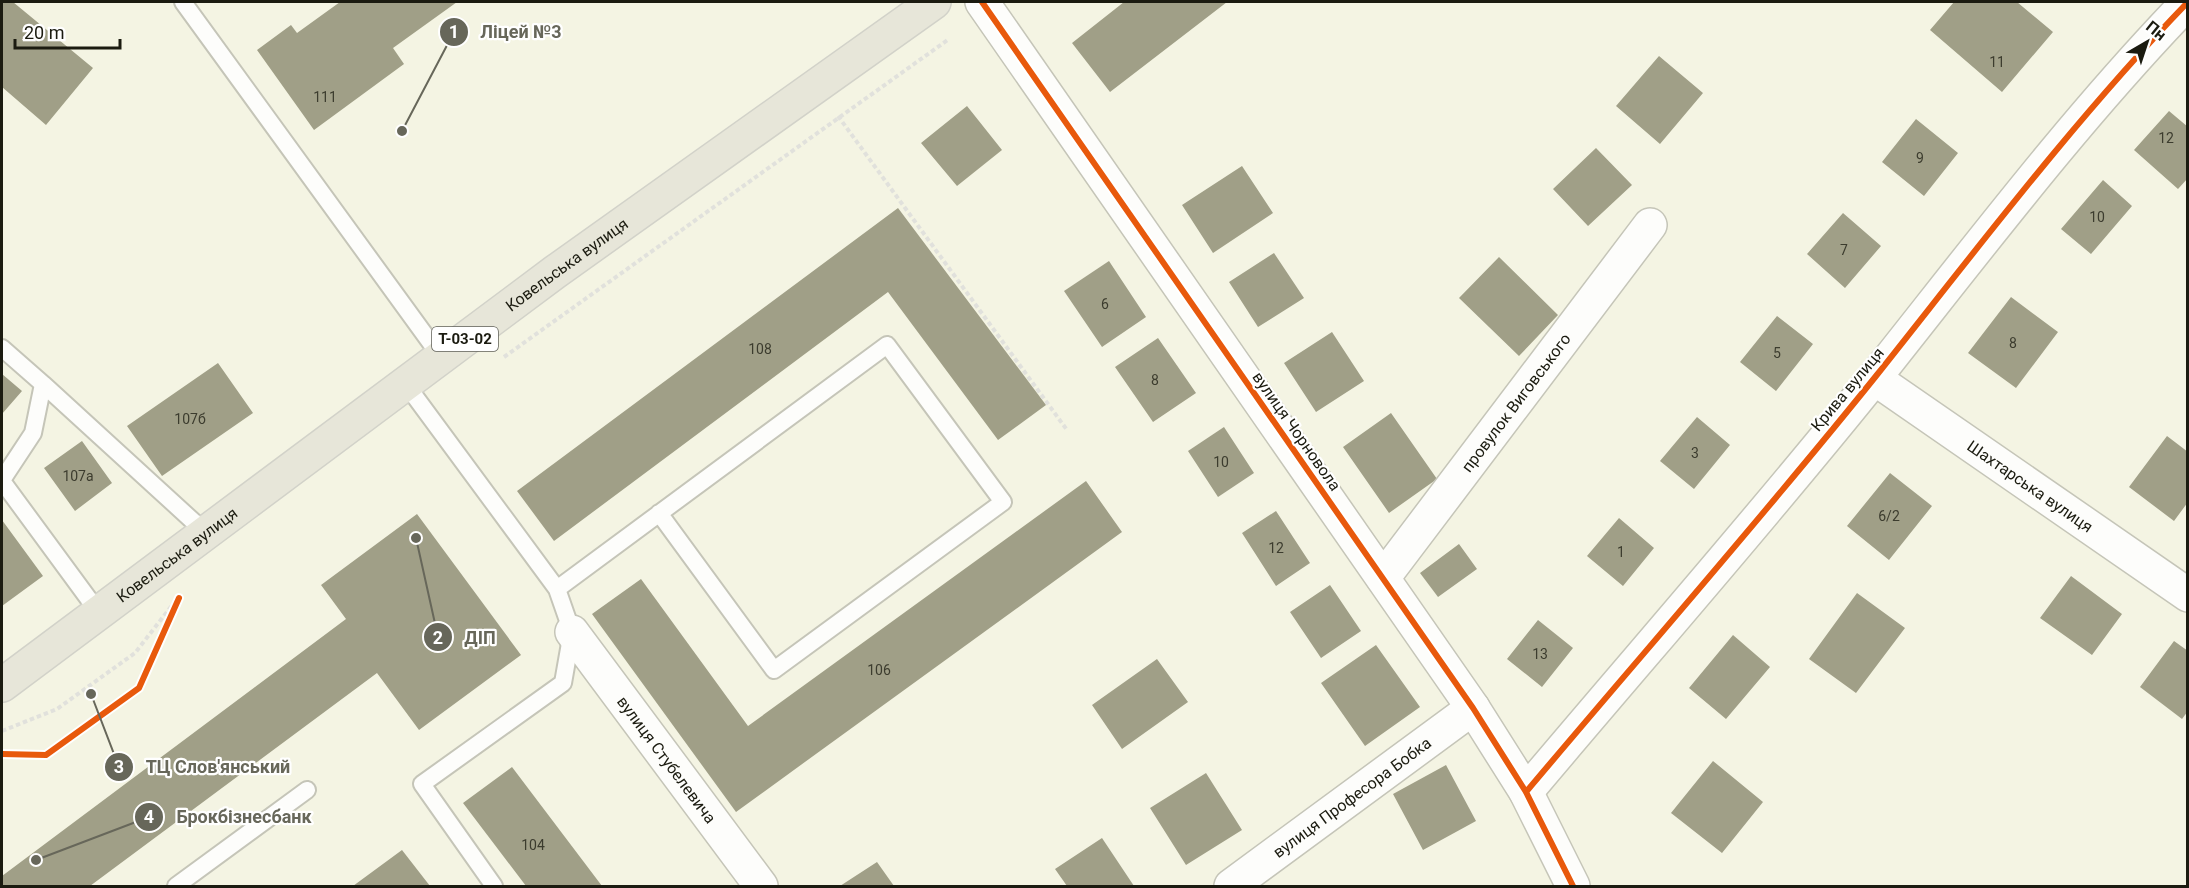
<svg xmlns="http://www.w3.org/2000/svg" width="2189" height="888" font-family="Roboto,sans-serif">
	<rect width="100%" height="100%" fill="#f4f4e3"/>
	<path fill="#a09f87" d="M2,2H13L93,68L46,125L2,87Z
		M340,2H457L393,48L404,64L314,130L257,50L291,25L297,33Z
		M1124,2H1227L1110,92L1072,43Z
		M1954,2H2017L2053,32L2002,92L1930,30Z
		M1659,56L1703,93L1660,144L1616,106Z
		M967,106L1002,150L957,186L921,143Z
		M2169,111L2188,127V178L2178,189L2134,150Z
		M1916,119L1958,153L1924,196L1882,162Z
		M1596,148L1632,185L1588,226L1553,189Z
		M1242,166L1273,213L1213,253L1182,205Z
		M2103,180L2132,206L2091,254L2061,229Z
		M898,208L1046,405L998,440L888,292L554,541L517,491Z
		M1843,213L1881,246L1845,288L1807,254Z
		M1274,253L1304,298L1258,327L1229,282Z
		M1499,257L1558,315L1519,356L1459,298Z
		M1109,261L1146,317L1102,347L1064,291Z
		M2011,297L2058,332L2016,388L1968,353Z
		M1777,316L1813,344L1776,391L1740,362Z
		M1332,332L1364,381L1316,412L1284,363Z
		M1158,338L1196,393L1153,422L1115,367Z
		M218,363L253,413L162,476L127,426Z
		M2,374L22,391L2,414Z
		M1391,413L1437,479L1389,513L1343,447Z
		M1697,417L1730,445L1694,489L1660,461Z
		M1224,427L1254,473L1218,497L1188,451Z
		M2167,436L2188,452V502L2174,521L2129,487Z
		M82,441L112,483L75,511L44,468Z
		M1890,473L1932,506L1889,560L1847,526Z
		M1086,481L1122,532L736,812L592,614L641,579L748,726Z
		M1276,511L1310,563L1276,586L1242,533Z
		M417,514L521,655L419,730L377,673L90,886H2V876L346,619L321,585Z
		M1619,518L1654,548L1623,586L1587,556Z
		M2,520L43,576L2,606Z
		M1459,544L1477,569L1438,597L1420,573Z
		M2071,576L2122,614L2092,655L2040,618Z
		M1330,585L1361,631L1321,658L1290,612Z
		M1857,593L1905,628L1856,693L1809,659Z
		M1538,620L1573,648L1542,687L1507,659Z
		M1733,635L1770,667L1726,719L1689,688Z
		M2174,641L2188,651V711L2182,719L2140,687Z
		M1376,645L1420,707L1365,746L1321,683Z
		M1157,659L1188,702L1122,749L1092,705Z
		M1713,761L1763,802L1722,853L1671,813Z
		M1446,765L1476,821L1423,850L1393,794Z
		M512,767L602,886H526L463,803Z
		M1206,773L1242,830L1186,865L1150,808Z
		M1102,838L1134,886H1067L1055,869Z
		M402,850L430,886H353Z
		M877,862L894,886H840Z"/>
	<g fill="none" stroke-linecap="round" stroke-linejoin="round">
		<g stroke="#c5c5b8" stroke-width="20">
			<path id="service" d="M183,2L441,357
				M2,348L43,384L33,433L2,480
				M405,383L557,589L572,632L563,683L422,784L494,886
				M43,384L206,533
				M2,481L99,613
				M557,589L887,345L1003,502L774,670L659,513
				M176,886L307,790"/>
		</g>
		<g stroke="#c5c5b8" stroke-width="36">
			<g id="minor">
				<path d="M982,2L1473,708L1526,792L1573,886"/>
				<path id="s1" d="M1874,378L2188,595"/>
				<path id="s2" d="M1383,578L1650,225"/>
				<path id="s3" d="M572,632L761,886"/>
				<path d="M1526,792C1643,653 1763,517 1876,376C1977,249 2075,119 2188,2"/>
				<path id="s4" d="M1231,886L1473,708"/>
			</g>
		</g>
		<g stroke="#d2d2c9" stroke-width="36">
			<g id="primary">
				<path id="s5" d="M2,685L555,272L934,2"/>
			</g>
		</g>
		<path stroke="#e1e1dc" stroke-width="4" stroke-dasharray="4.5 3" stroke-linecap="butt" d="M838,116L1067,430
			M504,357L949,39
			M2,731L57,709L135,653L177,599"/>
		<use href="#service" stroke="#fdfdfb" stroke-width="16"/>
		<use href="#minor" stroke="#fdfdfb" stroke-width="33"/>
		<use href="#primary" stroke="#e7e6d9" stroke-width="33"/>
		<g stroke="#fff" stroke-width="10">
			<path id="cycleway" d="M982,2L1473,708L1526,792L1573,886
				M2,754L46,755L139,688L179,598
				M1526,792C1643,653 1763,517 1876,376C1977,249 2075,119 2188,2"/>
		</g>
		<use href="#cycleway" stroke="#e8590c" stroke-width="6"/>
	</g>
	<g text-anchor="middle" stroke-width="4.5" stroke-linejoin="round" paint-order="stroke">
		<g font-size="14" fill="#3c3c2e">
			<text x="1997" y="67">11</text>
			<text x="325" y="102">111</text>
			<text x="2166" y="143">12</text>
			<text x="1920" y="163">9</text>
			<text x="2097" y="222">10</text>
			<text x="1844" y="255">7</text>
			<text x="1105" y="309">6</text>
			<text x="2013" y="348">8</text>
			<text x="760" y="354">108</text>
			<text x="1777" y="358">5</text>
			<text x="1155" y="385">8</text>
			<text x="190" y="424">107б</text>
			<text x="1695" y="458">3</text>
			<text x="1221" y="467">10</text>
			<text x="78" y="481">107а</text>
			<text x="1889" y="521">6/2</text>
			<text x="1276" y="553">12</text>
			<text x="1621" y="557">1</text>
			<text x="1540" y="659">13</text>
			<text x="879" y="675">106</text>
			<text x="533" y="850">104</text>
		</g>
		<rect fill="#fff" stroke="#5f5f58" stroke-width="1.5" x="432" y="327" width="66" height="24" rx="4.5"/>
		<g font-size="15" font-weight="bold" fill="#1b1b10">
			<text x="465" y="344">Т-03-02</text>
		</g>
		<g font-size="16" fill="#1b1b10" stroke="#fff">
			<text dy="6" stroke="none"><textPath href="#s5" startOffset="704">Ковельська вулиця</textPath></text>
			<text transform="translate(1847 389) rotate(-50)" y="6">Крива вулиця</text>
			<text dy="6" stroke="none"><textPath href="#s2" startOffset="220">провулок Виговського</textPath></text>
			<text transform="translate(1297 431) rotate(55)" y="6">вулиця Чорновола</text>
			<text dy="6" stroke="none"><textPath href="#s1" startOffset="190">Шахтарська вулиця</textPath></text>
			<text dy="6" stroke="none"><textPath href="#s5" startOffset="218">Ковельська вулиця</textPath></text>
			<text dy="6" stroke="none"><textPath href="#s3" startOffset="159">вулиця Стубелевича</textPath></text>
			<text dy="6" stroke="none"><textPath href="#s4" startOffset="150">вулиця Професора Бобка</textPath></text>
		</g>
	</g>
	<path fill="none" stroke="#67675a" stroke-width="2" d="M402 131L454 32M416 538L438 637M91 694L119 767M36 860L149 817"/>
	<g fill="#67675a" stroke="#fff" stroke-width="2">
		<circle cx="402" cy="131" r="6"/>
		<circle cx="416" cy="538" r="6"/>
		<circle cx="91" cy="694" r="6"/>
		<circle cx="36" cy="860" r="6"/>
		<circle cx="454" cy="32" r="15"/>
		<circle cx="438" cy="637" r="15"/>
		<circle cx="119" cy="767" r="15"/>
		<circle cx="149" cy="817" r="15"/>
	</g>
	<g font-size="18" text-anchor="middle" font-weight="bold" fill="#fff">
		<text x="454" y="38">1</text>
		<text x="438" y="644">2</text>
		<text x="119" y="773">3</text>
		<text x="149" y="823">4</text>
	</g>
	<g font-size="18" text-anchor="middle" font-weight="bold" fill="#67675a" stroke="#fff" stroke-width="4.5" stroke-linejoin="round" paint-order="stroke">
		<text x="521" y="38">Ліцей №3</text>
		<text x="480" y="644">ДІП</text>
		<text x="218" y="773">ТЦ Слов'янський</text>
		<text x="244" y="823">Брокбізнесбанк</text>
	</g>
	<rect width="2189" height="888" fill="none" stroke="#1b1b10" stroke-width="6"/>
	<g transform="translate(2147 42) rotate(39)" stroke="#ffffff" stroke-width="4.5" paint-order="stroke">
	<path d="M0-4.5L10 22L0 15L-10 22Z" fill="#1b1b10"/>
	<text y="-9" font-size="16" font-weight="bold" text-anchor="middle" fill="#1b1b10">Пн</text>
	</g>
	<path d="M15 39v9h105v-9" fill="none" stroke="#1b1b10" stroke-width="3"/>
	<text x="24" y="39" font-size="18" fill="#1b1b10" stroke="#ffffff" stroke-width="4.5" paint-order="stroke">20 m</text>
</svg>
